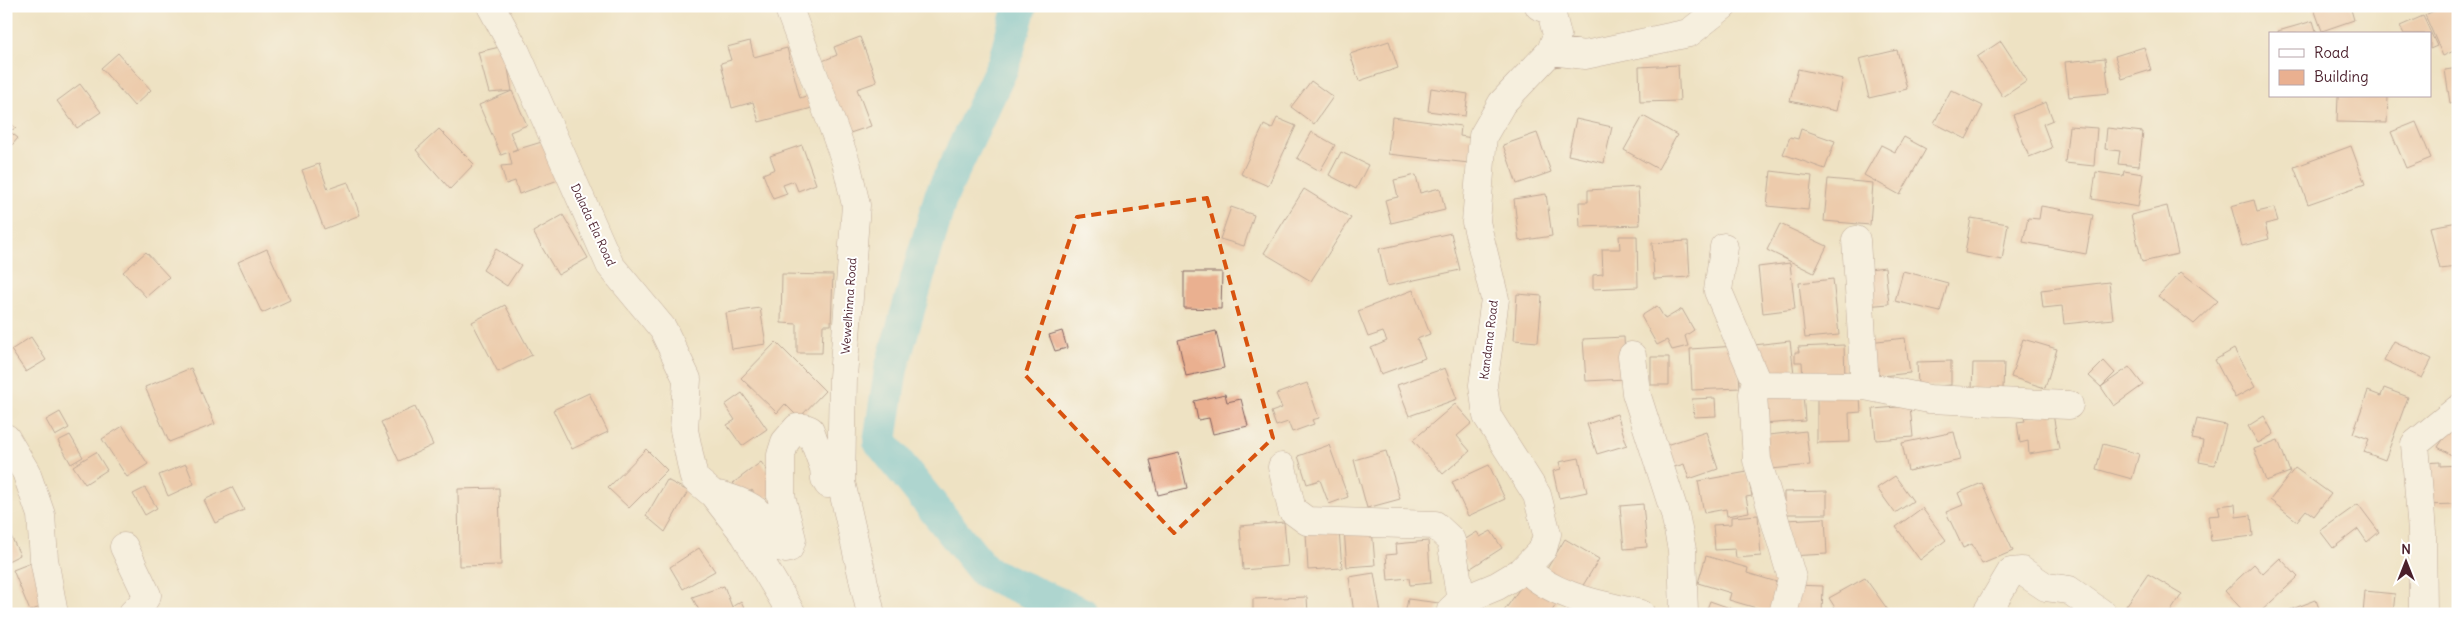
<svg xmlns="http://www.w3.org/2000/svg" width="2464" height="620" font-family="Delius,sans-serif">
	<rect width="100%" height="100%" fill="#fff"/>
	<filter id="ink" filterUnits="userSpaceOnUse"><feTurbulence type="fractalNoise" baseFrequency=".02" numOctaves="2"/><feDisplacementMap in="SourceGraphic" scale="10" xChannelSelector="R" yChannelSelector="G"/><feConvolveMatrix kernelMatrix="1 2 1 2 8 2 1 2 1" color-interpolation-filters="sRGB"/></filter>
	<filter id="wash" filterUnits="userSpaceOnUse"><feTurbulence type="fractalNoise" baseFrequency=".0096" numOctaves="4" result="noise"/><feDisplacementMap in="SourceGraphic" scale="20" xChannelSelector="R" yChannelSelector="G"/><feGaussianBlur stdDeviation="1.12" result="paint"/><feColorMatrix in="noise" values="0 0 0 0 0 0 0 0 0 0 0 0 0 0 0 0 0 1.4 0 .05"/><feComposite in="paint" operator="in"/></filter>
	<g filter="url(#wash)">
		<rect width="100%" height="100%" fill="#eee2c3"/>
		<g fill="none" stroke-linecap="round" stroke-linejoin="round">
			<path stroke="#61c6de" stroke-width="34" d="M1020,6L1004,63L941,196L891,369L880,441L985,572L1082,614"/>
		</g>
		<g id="blocks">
			<path fill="#eab090" d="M2313,6H2350L2354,20L2322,31Z
				M2445,6H2456L2458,9V49L2443,56L2425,15Z
				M2423,16L2437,46L2430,49V34H2404L2400,26Z
				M2313,21L2317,34H2279L2278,31Z
				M860,37L877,82L857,89L871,126L847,134L820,62L837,55L834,47Z
				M750,41L754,57L787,48L800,98L809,95L812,108L759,122L753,102L732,108L721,63L731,60L727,47Z
				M1389,41L1398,68L1359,81L1350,54Z
				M2001,41L2027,81L2003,97L1977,57Z
				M504,46L512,91L489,93L478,52Z
				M2144,47L2151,70L2122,79L2115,56Z
				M1897,50L1907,89L1869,98L1859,59Z
				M118,53L151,90L134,106L101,68Z
				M2105,58L2109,93L2069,97L2065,62Z
				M1678,65L1680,101L1640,102L1639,67Z
				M2458,68V102L2450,103L2445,70Z
				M1798,69L1843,79L1836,111L1790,101Z
				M1311,81L1333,97L1314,124L1291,107Z
				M80,84L101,112L77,128L57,101Z
				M1431,88L1468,94L1465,116L1428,111Z
				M1951,90L1983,106L1966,139L1934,123Z
				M512,91L527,125L510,132L517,149L512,151L545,141L561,179L519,194L515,181L506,184L501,166L512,165L509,152L501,155L479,105Z
				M2338,96H2388L2387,123L2337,122Z
				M2046,102L2053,120L2043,124L2052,148L2029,157L2013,115Z
				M1643,116L1677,135L1658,169L1624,150Z
				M1392,117L1461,126L1460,136L1472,138L1469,163L1388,154Z
				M1277,118L1296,126L1268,186L1241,174L1264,125L1272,129Z
				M1576,119L1612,127L1604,163L1568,155Z
				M6,120L16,128L9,131L18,138L6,152Z
				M2416,122L2431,158L2406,168L2391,132Z
				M2069,126L2097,128L2094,166L2065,163Z
				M2107,128L2143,132L2139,166L2118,164L2120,151L2105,149Z
				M439,129L474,164L450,189L416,150Z
				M1801,129L1835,141L1825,169L1783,154L1790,137L1798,139Z
				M1312,132L1335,145L1320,171L1297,158Z
				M1537,133L1551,172L1517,184L1503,145Z
				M1904,137L1926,149L1900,195L1864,175L1881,145L1895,152Z
				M802,145L816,184L798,191L794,181L783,185L787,194L773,199L763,174L775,169L770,156Z
				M2351,146L2365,184L2308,204L2294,167Z
				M1341,152L1368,165L1356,189L1329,175Z
				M319,164L328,189L348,182L360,215L324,229L302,170Z
				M1771,171L1812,176L1808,210L1767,206Z
				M2124,171L2143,174L2138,207L2092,199L2096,172L2123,176Z
				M1416,175L1420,193L1440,188L1445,210L1391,223L1385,200L1398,197L1394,180Z
				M1828,179L1873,183L1870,225L1824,221Z
				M1638,187L1640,225L1580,227L1579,202H1588V190Z
				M1304,189L1351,218L1311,281L1264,253Z
				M1546,194L1552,236L1519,241L1514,199Z
				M2254,200L2257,212L2274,208L2278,221L2265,224L2269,239L2242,246L2231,206Z
				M2041,206L2093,215L2086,254L2023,242L2028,218L2039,219Z
				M2167,206L2178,254L2142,262L2131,215Z
				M1231,207L1254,215L1244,246L1220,239Z
				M563,215L588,258L558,275L533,232Z
				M1971,218L2008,224L2002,260L1965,253Z
				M2458,222V267L2440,269L2430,227Z
				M1780,224L1827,246L1814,273L1767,250Z
				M1451,233L1460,270L1387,286L1379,249Z
				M1619,236H1637L1638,287L1593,289V275L1603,274L1602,249H1620Z
				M1688,241L1690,277L1654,279L1652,243Z
				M267,249L290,300L262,313L238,262Z
				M496,249L521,265L507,286L483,270Z
				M146,252L169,277L146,297L123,272Z
				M1790,263L1795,309L1763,313L1758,267Z
				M1885,267L1889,304L1865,306L1861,270Z
				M1903,271L1948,283L1940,312L1895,301Z
				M1184,272H1222L1221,309L1184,308Z
				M2181,272L2218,301L2194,324L2158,296Z
				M782,274L833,275L831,325H823L822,353H797V324L781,323Z
				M1833,279L1839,335L1805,338L1799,283Z
				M2109,282L2113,319L2064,324L2062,306L2043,308L2041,290Z
				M1413,290L1430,334L1417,339L1425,358L1381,374L1371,348L1387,341L1383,332L1368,337L1358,311Z
				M1517,294L1542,296L1538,342L1514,340Z
				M505,305L532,355L498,372L472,322Z
				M1657,306L1665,319L1682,309L1694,330L1685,336L1688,346L1672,350L1667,340L1657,345L1641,316Z
				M760,308L766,344L732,349L726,313Z
				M1062,331L1067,348L1055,351L1049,335Z
				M1216,331L1224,368L1186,376L1178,340Z
				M31,337L46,360L26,372L11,350Z
				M1624,337L1626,379L1586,381L1583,339Z
				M1905,338L1910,373L1872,377L1868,342Z
				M2023,339L2057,349L2045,388L2011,377Z
				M1790,341L1794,374L1758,378L1754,345Z
				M2394,341L2432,359L2422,378L2384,360Z
				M776,342L825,391L799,418L785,404L777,413L741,378Z
				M1844,345L1845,378L1803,379L1802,362H1795V352H1799L1798,347Z
				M1737,346L1740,388L1692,390L1690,349Z
				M2234,349L2255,387L2235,398L2215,360Z
				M1651,357H1669V385H1651Z
				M1951,361V385L1918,387L1917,362Z
				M2104,361L2115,373L2101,387L2089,376Z
				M1973,363H2004L2003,389H1972Z
				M2129,367L2143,385L2114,406L2101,387Z
				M191,368L215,424L169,442L145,387Z
				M1445,368L1457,399L1409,416L1397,385Z
				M1307,383L1319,418L1312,420L1314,424L1292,432L1288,422L1276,426L1271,412L1282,408L1276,394Z
				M2384,388L2408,397L2385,460L2364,452L2369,439L2353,433L2368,391L2381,396Z
				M1803,392L1805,421L1762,424L1760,395Z
				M589,393L608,432L572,449L553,410Z
				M742,393L767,429L742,446L727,425L735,420L725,405Z
				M1817,393L1860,397L1861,412L1849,413L1850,442L1817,443Z
				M1225,394L1227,402L1241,399L1248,426L1213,434L1209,418L1198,420L1194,401Z
				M1715,398L1716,416L1694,417L1692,399Z
				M1455,404L1472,423L1457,436L1470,451L1443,474L1413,440Z
				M1910,406L1913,437L1876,440L1873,409Z
				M415,407L433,445L399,461L381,422Z
				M60,412L69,428L55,436L46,420Z
				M1617,414L1627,445L1597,454L1587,424Z
				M2053,414L2059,449L2029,454L2028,441L2020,443L2017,422L2025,421L2024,418Z
				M2264,416L2274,434L2258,443L2248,426Z
				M2458,417V459L2438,447Z
				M2197,419L2226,425L2215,465L2199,462L2203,441L2192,439Z
				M123,426L148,464L127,477L102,439Z
				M1806,431L1810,465L1762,470L1759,436Z
				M1706,432L1718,469L1689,479L1684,464L1671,468L1663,446Z
				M1954,432L1961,460L1908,471L1902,443Z
				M70,435L83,457L71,464L58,441Z
				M2278,440L2290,472L2266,481L2254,449Z
				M2103,444L2139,454L2132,479L2096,469Z
				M1329,445L1348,497L1329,504L1320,480L1307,484L1298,456Z
				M646,449L667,470L629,508L608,488Z
				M1386,451L1400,499L1367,508L1354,460Z
				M96,452L107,470L85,484L73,466Z
				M1179,453L1187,488L1158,495L1150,460Z
				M1579,458L1587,492L1559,498L1553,471L1561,469L1559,462Z
				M761,462L780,488L761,503L752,490L743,496L733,483Z
				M2440,462V466L2458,465V504L2423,505L2422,463Z
				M186,464L194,484L168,496L159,475Z
				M1489,465L1505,499L1468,516L1452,482Z
				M2295,468L2331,494L2314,516L2306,510L2297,521L2270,500Z
				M1747,472L1752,496L1746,497L1749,512L1727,516L1726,509L1704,513L1698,481Z
				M1895,476L1913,501L1895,513L1877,488Z
				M667,480L688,491L665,532L646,516Z
				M1982,483L2013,551L1982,564L1972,544L1963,548L1946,512L1963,505L1958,493Z
				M232,487L244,510L215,523L204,500Z
				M145,488L157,508L145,515L133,494Z
				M499,488L501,565L459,566L458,489Z
				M1827,491V514H1784V492Z
				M1643,504L1647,547L1624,549L1620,506Z
				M2235,504L2236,517L2251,515L2253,536L2211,541L2208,516L2220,515L2218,506Z
				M2358,504L2379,532L2367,542L2358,529L2333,548L2320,531Z
				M1922,508L1946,540L1920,560L1896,527Z
				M6,512L11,524L6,526Z
				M1758,515L1761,556L1736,558L1735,549L1715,550L1713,525L1731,524V517Z
				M1825,518L1827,554L1789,556L1786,520Z
				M1284,522L1288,566L1243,570L1240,526Z
				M1372,528L1375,565L1347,567L1344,530Z
				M8,530L20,555L6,562V531Z
				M1339,531L1342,568L1308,570L1306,533Z
				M1491,531L1502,548L1471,568L1456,545L1477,532L1480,537Z
				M1565,539L1599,559L1579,592L1545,572Z
				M1428,541L1431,583L1410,585L1409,578L1388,580L1386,555L1397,554L1396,544Z
				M699,548L715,571L683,589L670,567Z
				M1706,556L1748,568L1747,573L1787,585L1777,614L1729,600L1731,593L1698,583Z
				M2280,558L2298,577L2258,614H2246L2225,591L2254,564L2263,574Z
				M36,561L45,605L30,611L13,570Z
				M1374,573L1381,614H1354L1349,577Z
				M2148,574L2182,594L2169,614H2131L2124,609Z
				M1527,578L1559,600L1550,614H1502Z
				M1865,578L1888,610L1881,614H1839L1829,598Z
				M1792,585L1823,586L1822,614H1791Z
				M724,586L732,607L741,601L747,614H701L692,597Z
				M2365,591L2395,594L2393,614H2363Z
				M1307,597L1308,614H1253V599Z
				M1408,599L1439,603L1437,614H1405Z
				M2316,600L2321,614H2288L2287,611Z
				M1710,601L1744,613V614H1705Z"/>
		</g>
	</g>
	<g filter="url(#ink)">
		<use href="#blocks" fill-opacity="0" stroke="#836360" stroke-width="1"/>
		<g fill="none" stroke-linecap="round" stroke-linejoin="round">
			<g stroke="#836360" stroke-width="29">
				<path id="minor" d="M491,6L516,52L610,265L663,329L687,379L684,430L694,478L713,494L745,535L792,614
					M788,6L846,162L856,205L843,377L841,482L871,614
					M1551,51L1585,55L1689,33L1723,6
					M1856,240L1865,386
					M1724,247L1718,291L1758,385
					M1632,356L1636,393L1675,514L1682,550L1684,614
					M6,438L26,472L41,515L44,559L54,614
					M1282,467L1292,510L1307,521L1435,525L1451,540L1461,601
					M713,494C725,496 752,504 759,514C766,525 770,546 786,549L789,548L792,539L781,496V455L785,442L797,428H805L810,430L824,468L825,479L828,484L841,482
					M124,547L147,595L141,605L132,614
					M1525,568C1553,597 1603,605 1641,614
					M1451,614V610L1461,601L1497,586L1522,571L1543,549L1547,534L1537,495L1487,416L1483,385L1495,299L1476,222L1483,136L1502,103L1551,51L1557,35L1551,11L1539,6
					M1783,614L1792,578L1757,460L1753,394L1754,388L1758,385L1865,386L1929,399L2069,405
					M1986,614L2011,572L2022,571L2046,587L2069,590L2103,614
					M2423,614L2422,532L2415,444L2458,409"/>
			</g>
			<use href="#minor" stroke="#fff" stroke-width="28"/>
		</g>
	</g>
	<path d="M0 0H2464V620H0ZM1207,198L1273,438L1174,533L1025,375L1077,217Z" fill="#eee2c3" fill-opacity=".55" fill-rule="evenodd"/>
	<path fill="none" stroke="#d8530f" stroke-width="4" stroke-dasharray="10 6" stroke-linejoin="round" d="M1207,198L1273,438L1174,533L1025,375L1077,217Z"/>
	<g text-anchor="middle" stroke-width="4" stroke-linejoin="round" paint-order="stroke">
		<g font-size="12" fill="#4a1f2b" stroke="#fff">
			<text transform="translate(593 225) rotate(65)" y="4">Dalada Ela Road</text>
			<text transform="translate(849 306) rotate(-86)" y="4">Wewelhinna Road</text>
			<text transform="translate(1489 340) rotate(-83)" y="4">Kandana Road</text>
		</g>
	</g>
	<rect width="2464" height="620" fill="none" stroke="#fff" stroke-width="25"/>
	<rect x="2269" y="32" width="162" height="65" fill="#ffffff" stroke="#b7a5aa"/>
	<rect x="2279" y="49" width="25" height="8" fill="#ffffff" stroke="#b7a5aa"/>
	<text x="2314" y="58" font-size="15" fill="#4a1f2b">Road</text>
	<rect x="2279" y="70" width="25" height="15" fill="#eab090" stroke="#b7a5aa"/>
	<text x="2314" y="82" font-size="15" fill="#4a1f2b">Building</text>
	<g transform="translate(2406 562)" stroke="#ffffff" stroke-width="4" paint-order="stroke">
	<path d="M0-4L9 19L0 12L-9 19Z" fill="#4a1f2b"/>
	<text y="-8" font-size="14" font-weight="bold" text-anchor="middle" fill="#4a1f2b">N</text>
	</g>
</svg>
